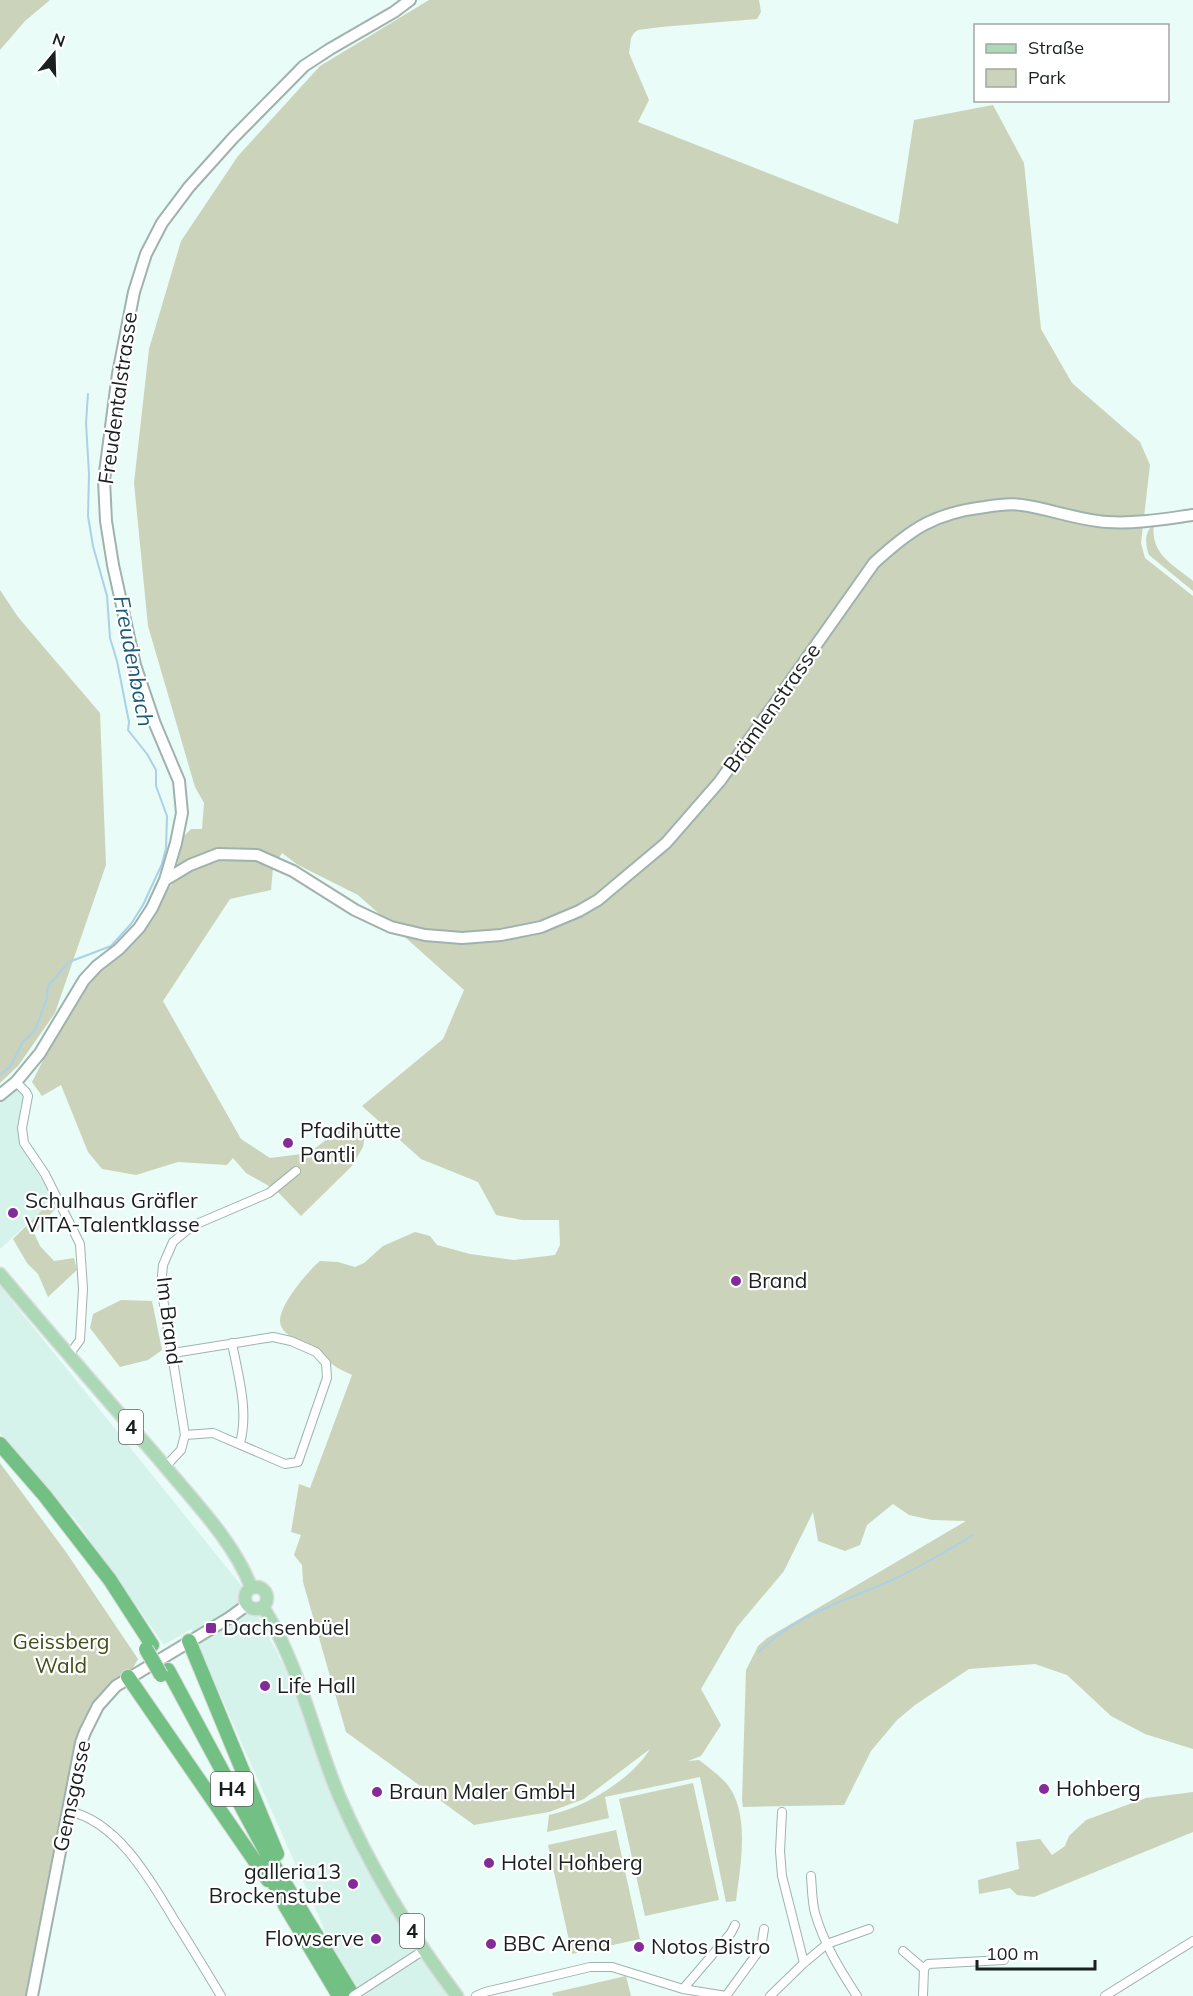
<svg xmlns="http://www.w3.org/2000/svg" width="1193" height="1996" font-family="Mulish,sans-serif">
	<rect width="100%" height="100%" fill="#e9fcf7"/>
	<path fill="#d5f2eb" d="M17,1086L26,1100L18,1127L21,1146L54,1199L0,1249V1100Z
		M0,1286L244,1589L285,1668L335,1803L357,1851L406,1936L449,1996H360L338,1960L191,1629L164,1645L77,1522L0,1433Z"/>
	<path fill="#cbd3bb" d="M0,0H50L25,21L0,50Z
		M429,0H759L761,12L757,19L661,27L638,30L634,33L631,38L629,53L649,100L638,122L898,224L914,120L993,105L1024,163L1041,329L1072,383L1140,442L1150,465L1141,543L1145,558L1193,596V1749L1145,1734L1111,1716L1067,1675L1035,1664L969,1669L915,1705L897,1720L871,1751L844,1805L743,1807L742,1800L746,1670L758,1646L767,1638L966,1521L932,1520L909,1515L893,1504L867,1525L860,1545L845,1551L818,1541L813,1512L784,1571L737,1627L701,1689L721,1725L701,1756L688,1761L699,1760C708,1767 719,1775 727,1784C751,1814 740,1867 736,1901L726,1902L700,1777L605,1797L609,1818L547,1832L549,1815C584,1808 631,1780 650,1749L584,1799L549,1812L474,1825L346,1732L303,1582L302,1565L294,1555L301,1535L291,1532L299,1484L310,1488L352,1375C346,1372 338,1369 332,1364C326,1359 322,1352 316,1348C305,1342 287,1339 281,1326C274,1310 308,1271 320,1261L338,1262L355,1267L364,1263L383,1246L415,1232L430,1236L437,1245L470,1254L514,1260L555,1255L560,1245L559,1220H522L496,1215L478,1182L421,1159L362,1106L443,1039L464,990L358,895L298,865L282,853L273,868L271,890L230,899L163,1001L241,1139L270,1158L309,1153L345,1125L366,1130L363,1147L352,1166L301,1216L276,1190L246,1173L233,1158L227,1165L178,1162L136,1175L102,1169L88,1152L61,1085L42,1096L32,1082L54,1039L88,982L122,950L173,883L184,836L191,829H202L204,803L195,787L148,626L134,483L149,349L181,241L238,156L320,66Z
		M1154,524C1150,554 1172,564 1193,581V591L1149,555C1145,544 1144,532 1154,524Z
		M0,590L18,617L100,713L106,865L55,1013L18,1066L0,1083Z
		M50,1202L56,1208L34,1233L40,1246L54,1261L74,1258L77,1270L48,1297L38,1274L27,1263L13,1239Z
		M121,1300L152,1301L162,1350L148,1360L120,1367L90,1328L93,1314Z
		M0,1463L66,1552L138,1659L128,1677L90,1719L32,1996H0Z
		M693,1783L719,1900L645,1916L619,1799Z
		M1193,1792V1832L1034,1897L1017,1895L1010,1888L979,1894L978,1880L1019,1869L1016,1842L1040,1839L1052,1855L1065,1846L1069,1836L1086,1820L1146,1798Z
		M616,1830L640,1939L572,1954L548,1845Z
		M626,1976L631,1996H553L552,1993Z"/>
	<g fill="none" stroke-linecap="round" stroke-linejoin="round">
		<path stroke="#aad1e8" stroke-width="2" d="M0,1075L10,1067L23,1042L35,1030L47,998L48,986L69,962L111,946L131,924L143,905L162,864L166,848L167,816L156,786V770L147,754L128,730L129,722L117,661L110,638L107,596L93,546L88,516L89,474L86,423L88,394
			M758,1653C793,1615 846,1601 892,1580C920,1567 947,1551 973,1535"/>
		<g stroke="#a0b2ad" stroke-width="10">
			<path id="street" d="M16,1082L26,1092L28,1096L22,1128L24,1143L45,1174L80,1244L83,1289L80,1340L69,1355
				M232,1343C238,1375 249,1411 240,1443
				M173,1353L273,1337L291,1341L316,1352L326,1363L327,1378L298,1462L285,1464L213,1433L185,1435
				M165,1467L181,1450L185,1435L161,1286L163,1265L173,1242L192,1226L269,1193L296,1171
				M68,1811C118,1821 151,1881 175,1921C191,1946 206,1971 221,1996
				M782,1812L780,1851L782,1876L804,1963
				M811,1876C812,1888 812,1902 815,1913C824,1944 840,1970 857,1996
				M903,1951L924,1969
				M370,1985L424,1950
				M683,1989L731,1933L735,1925
				M476,1996L485,1992L590,1967H612L683,1989L726,1996
				M726,1996L761,1948L764,1929
				M770,1996L804,1963L827,1944L869,1929
				M923,1996L924,1969L928,1964L1004,1960
				M1105,1996L1193,1941"/>
		</g>
		<g stroke="#a0b2ad" stroke-width="14">
			<path id="secondary" d="M165,880L190,865L218,854L257,855L293,871L355,910L391,927L425,935L462,938L501,935L541,927L579,911L598,900L666,843L720,781L874,563C911,529 934,513 985,507C997,505 1010,503 1022,505C1050,509 1078,520 1107,522C1135,524 1164,519 1193,515
				M0,1095L16,1082L40,1053L84,980L97,966L119,949L139,928L152,908L165,880L176,843L182,813L179,781L155,724L135,665L113,565L106,521L104,480L118,374L134,292L146,254L162,223L189,187L233,138L304,66L330,49L394,12L410,0
				M32,1996L81,1743L85,1732L98,1706L116,1686L229,1618L247,1605"/>
		</g>
		<g stroke="#dadbdb" stroke-width="15">
			<path id="primary" d="M0,1274C52,1336 105,1397 158,1458C189,1496 234,1541 251,1587
				M245 1598a11 11 0 1 1 22 0a11 11 0 1 1-22 0Z
				M263,1607C299,1664 313,1734 339,1796C370,1867 410,1934 457,1996"/>
		</g>
		<g stroke="#dadbdb" stroke-width="16">
			<path id="highway" d="M0,1444L45,1496L110,1580L152,1645
				M189,1641L277,1854
				M168,1670L267,1854L353,1996
				M128,1677L268,1880
				M267,1869L286,1907L339,1996"/>
		</g>
		<use href="#street" stroke="#fff" stroke-width="8"/>
		<use href="#secondary" stroke="#fff" stroke-width="10"/>
		<use href="#primary" stroke="#abd9b6" stroke-width="12"/>
		<use href="#highway" stroke="#73c085" stroke-width="14"/>
		<g stroke="#a0b2ad" stroke-width="10" stroke-linecap="butt">
			<path id="street-bridge" d="M353,1996L370,1985"/>
		</g>
		<g stroke="#dadbdb" stroke-width="16" stroke-linecap="butt">
			<path id="highway-bridge" d="M146,1649L161,1675"/>
		</g>
		<use href="#street-bridge" stroke="#fff" stroke-width="8"/>
		<use href="#highway-bridge" stroke="#73c085" stroke-width="14"/>
	</g>
	<g fill="#822b99" stroke="#fff" stroke-width="2">
		<circle cx="288" cy="1143" r="6"/>
		<circle cx="13" cy="1213" r="6"/>
		<circle cx="736" cy="1281" r="6"/>
		<rect x="205" y="1622" width="12" height="12" rx="3"/>
		<circle cx="265" cy="1686" r="6"/>
		<circle cx="1044" cy="1789" r="6"/>
		<circle cx="377" cy="1792" r="6"/>
		<circle cx="489" cy="1863" r="6"/>
		<circle cx="353" cy="1884" r="6"/>
		<circle cx="376" cy="1939" r="6"/>
		<circle cx="491" cy="1944" r="6"/>
		<circle cx="639" cy="1947" r="6"/>
	</g>
	<g text-anchor="middle" stroke-width="4.5" stroke-linejoin="round" paint-order="stroke">
		<g fill="#fff" stroke="#5e6362" stroke-width="1.5">
			<rect x="119" y="1410" width="24" height="34" rx="4.5"/>
			<rect x="211" y="1772" width="42" height="34" rx="4.5"/>
			<rect x="400" y="1914" width="24" height="34" rx="4.5"/>
		</g>
		<g font-size="20" font-weight="bold" fill="#19201f">
			<text x="131" y="1434">4</text>
			<text x="232" y="1796">H4</text>
			<text x="412" y="1938">4</text>
		</g>
		<g font-size="21" fill="#19201f" stroke="#fff">
			<text transform="translate(118 398) rotate(-82)" y="7">Freudentalstrasse</text>
			<text transform="translate(772 708) rotate(-55)" y="7">Brämlenstrasse</text>
			<text transform="translate(169 1321) rotate(83)" y="7">Im Brand</text>
			<text transform="translate(72 1796) rotate(-78)" y="7">Gemsgasse</text>
		</g>
		<g font-size="21" fill="#19201f" stroke="#fff" text-anchor="start">
			<text x="300" y="1138">Pfadihütte<tspan x="300" dy="24">Pantli</tspan></text>
			<text x="25" y="1208">Schulhaus Gräfler<tspan x="25" dy="24">VITA-Talentklasse</tspan></text>
			<text x="748" y="1288">Brand</text>
			<text x="223" y="1635">Dachsenbüel</text>
			<text x="277" y="1693">Life Hall</text>
			<text x="1056" y="1796">Hohberg</text>
			<text x="389" y="1799">Braun Maler GmbH</text>
			<text x="501" y="1870">Hotel Hohberg</text>
			<text x="341" y="1879" text-anchor="end">galleria13<tspan x="341" dy="24">Brockenstube</tspan></text>
			<text x="364" y="1946" text-anchor="end">Flowserve</text>
			<text x="503" y="1951">BBC Arena</text>
			<text x="651" y="1954">Notos Bistro</text>
		</g>
		<g font-size="21" fill="#414f17" stroke="#fff">
			<text x="61" y="1649">Geissberg<tspan x="61" dy="24">Wald</tspan></text>
		</g>
		<g font-size="22" font-style="italic" fill="#185a79" stroke="#fff">
			<text transform="translate(134 661) rotate(79)" y="8">Freudenbach</text>
		</g>
	</g>
	<rect x="974" y="24" width="195" height="78" fill="#ffffff" stroke="#a3a6a5" stroke-width="1.5"/>
	<rect x="986" y="44" width="30" height="9" fill="#abd9b6" stroke="#a3a6a5" stroke-width="1.5"/>
	<text x="1028" y="54" font-size="18" fill="#19201f">Straße</text>
	<rect x="986" y="69" width="30" height="18" fill="#cbd3bb" stroke="#a3a6a5" stroke-width="1.5"/>
	<text x="1028" y="84" font-size="18" fill="#19201f">Park</text>
	<g transform="translate(54 54) rotate(19)" stroke="#ffffff" stroke-width="4.5" paint-order="stroke">
	<path d="M0-4.5L10 22L0 15L-10 22Z" fill="#19201f"/>
	<text y="-9" font-size="16" font-weight="bold" text-anchor="middle" fill="#19201f">N</text>
	</g>
	<path d="M977 1960v9h118v-9" fill="none" stroke="#19201f" stroke-width="3"/>
	<text x="986" y="1960" font-size="18" fill="#19201f" stroke="#ffffff" stroke-width="4.5" paint-order="stroke">100 m</text>
</svg>
